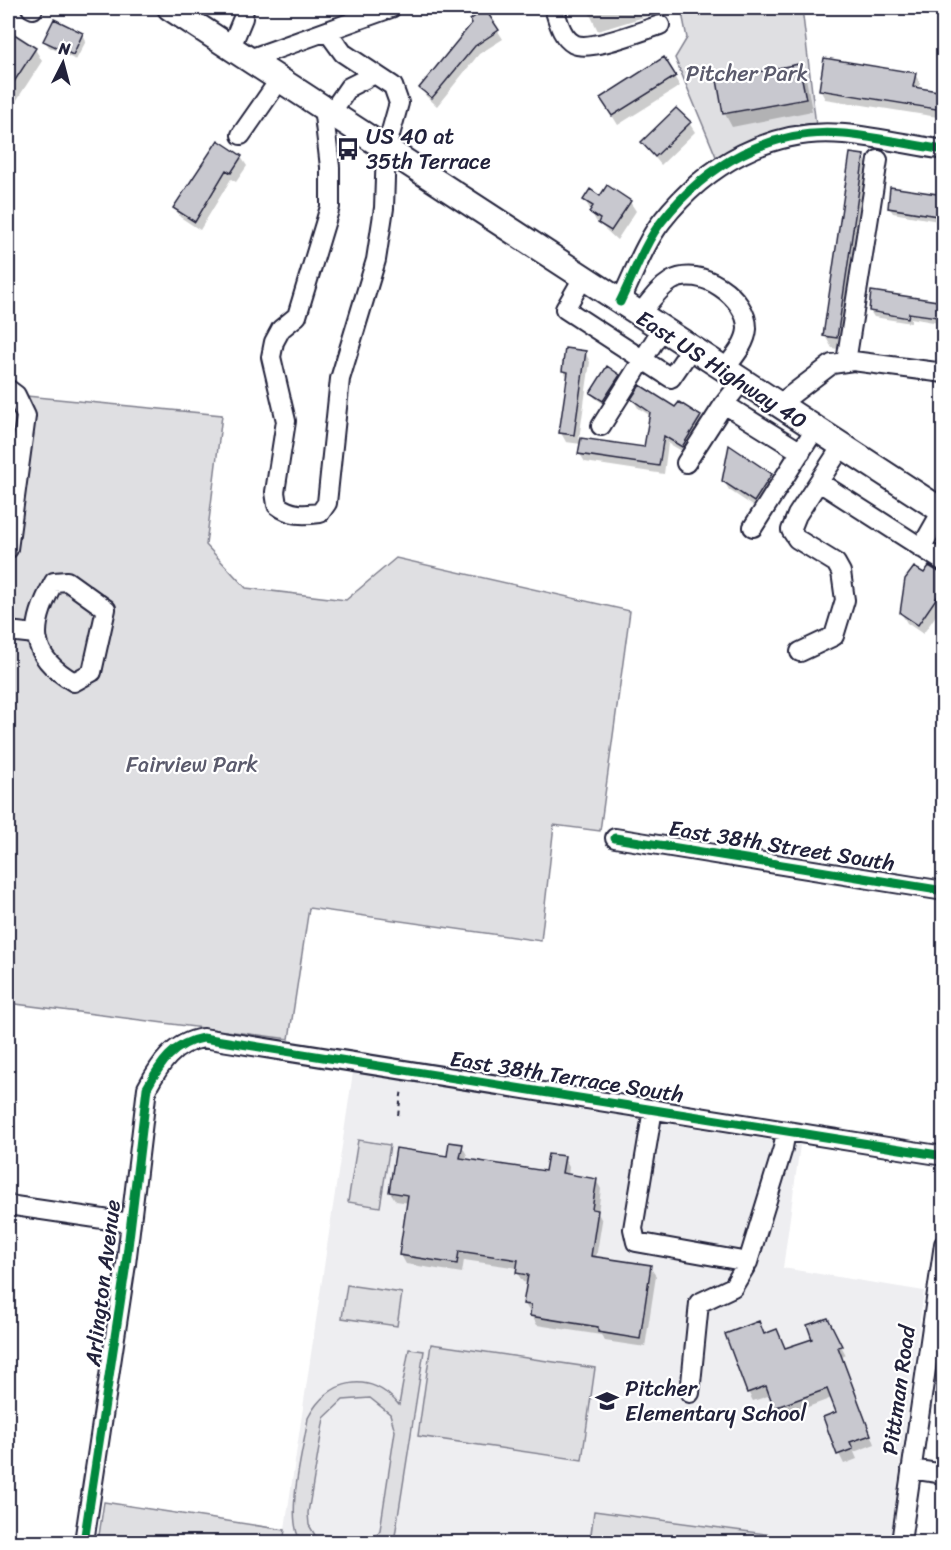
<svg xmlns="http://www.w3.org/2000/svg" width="951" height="1550" font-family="Sriracha,sans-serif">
	<rect width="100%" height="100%" fill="#fff"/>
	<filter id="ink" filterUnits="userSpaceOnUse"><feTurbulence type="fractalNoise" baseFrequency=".0167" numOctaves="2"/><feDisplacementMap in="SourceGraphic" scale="12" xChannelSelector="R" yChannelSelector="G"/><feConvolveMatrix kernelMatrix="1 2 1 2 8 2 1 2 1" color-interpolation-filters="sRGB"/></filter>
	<g filter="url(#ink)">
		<path fill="#eeeef1" d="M353,1072L800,1145L783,1268L924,1291L890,1542H828L594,1511L590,1542H283Z"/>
		<path fill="#dfdfe2" stroke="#80808e" stroke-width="1.5" d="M681,8H802L817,134L720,166L675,58L687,38Z
			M16,395L222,415L206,545L246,588L346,600L396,558L630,611L600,831L554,825L541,941L309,908L289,1039L8,1003V549L26,416Z
			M358,1140L390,1145L380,1207L348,1202Z
			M347,1285L402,1293L397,1326L342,1318Z
			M431,1344L595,1368L582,1460L418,1436Z
			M409,1349L424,1351L394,1542H373L380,1530L395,1431L390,1414L370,1398L343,1400L324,1418L308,1513L309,1525L319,1542H301C284,1516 304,1449 308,1418C328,1378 371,1370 399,1405Z
			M104,1502L285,1530L283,1542H98Z
			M594,1511L787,1537L786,1542H590Z"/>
		<path fill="#0003" d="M587,8H669L670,9L598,31Z
			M485,11L503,39L479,54L437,106L426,96L421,88Z
			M8,31L35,49L42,61L9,112Z
			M82,35L86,41L76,60L49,47L45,41Z
			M663,59L680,86L618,125L607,107Z
			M799,66L806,78L812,111L732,127L725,114L718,81Z
			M915,74L920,83L919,89L944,93V118L825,99L820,90Z
			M689,123L695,132L661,165L643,143Z
			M863,156L870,169L843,350L832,348L825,336Z
			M241,157L247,166L236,182L231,179L200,230L180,217L175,208Z
			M939,189H944V222L893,213L889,207L938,196Z
			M600,198L630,202L636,211L617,240L596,221L585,200Z
			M944,304V324L911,318V323L874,317L870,311Z
			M585,352L590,362L579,439L645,449L651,416L638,408L633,399L700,417L705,425L687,454L668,443L664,474L585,462L580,454L581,444L566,442L561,433L568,379L564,371Z
			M619,376L622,382L607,406L595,398L592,393Z
			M771,475L777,484L759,510L729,490L724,481Z
			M924,575L944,577V604L923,634L907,623L901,613Z
			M462,1146L467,1155L466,1160L547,1173L564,1158L569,1167L568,1176L596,1180L601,1189L598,1213L602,1221L596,1258L650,1267L656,1276L645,1347L605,1341L601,1335L537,1325L525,1304L528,1283L523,1282L517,1273L518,1268L464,1260L462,1273L406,1264L401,1255L409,1203L396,1201L390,1192L448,1158Z
			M758,1323L765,1335L777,1330L786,1350L832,1329L846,1355L842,1357L875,1444L854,1452L857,1459L844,1464L839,1454L838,1413L832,1398L781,1417L771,1395L753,1401L748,1392Z"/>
		<path fill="#c8c8cf" stroke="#22223b" stroke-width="1.5" d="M485,9L499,30L475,46L432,98L419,88L472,23L470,20Z
			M54,19L83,33L73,55L43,41Z
			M8,30L36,48L8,91Z
			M664,57L676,76L612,116L600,98Z
			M824,58L916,73L913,87L944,92L942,110L819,90Z
			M799,64L806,99L723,114L717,80Z
			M676,108L691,122L655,157L641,142Z
			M218,140L242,156L231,173L226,170L195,222L173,208Z
			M850,153L864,155L837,338L823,336Z
			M607,185L631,201L611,231L598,223L600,219L589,212L593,206L583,200L590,189L600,196Z
			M890,187L944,195V217L888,208Z
			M871,291L944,302V318L909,313L908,318L869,311Z
			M565,348L586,351L574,435L559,433L568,372L562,371Z
			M607,366L620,375L603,401L590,393Z
			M640,385L675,407L679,402L701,416L682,447L664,436L659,466L578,454L581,438L644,447L650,412L631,399Z
			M729,445L772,474L754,502L722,481Z
			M929,566L944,575V587L918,625L900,613L905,579L914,567L924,573Z
			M449,1142L463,1144L460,1158L545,1171L548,1154L565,1156L562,1173L597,1179L592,1209L598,1210L591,1256L651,1265L640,1339L598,1332V1327L530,1316L531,1305L523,1304L528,1275L516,1273L518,1260L459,1251L457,1264L399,1255L408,1195L389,1192L396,1148L447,1156Z
			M828,1318L842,1346L838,1347L871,1435L850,1442L853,1449L837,1455L823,1417L836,1412L827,1389L774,1408L766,1386L747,1393L725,1334L759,1321L764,1334L777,1329L785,1348L812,1339L807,1325Z"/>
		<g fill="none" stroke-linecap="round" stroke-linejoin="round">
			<g stroke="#22223b" stroke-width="22">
				<path id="minor" d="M31,8L33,9
					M554,8C558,20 561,37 574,44C590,52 641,31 660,25
					M231,47L243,18L244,8
					M249,59L391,8
					M323,107L330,167V207L297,316L281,329L274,342L271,357L286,421L275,492L277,505C291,516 304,515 320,513L327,503L340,379L376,260L384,208L386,149L399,103L393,86L343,53L327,31
					M331,113L349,87L375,74
					M241,135L280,79
					M583,278L565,309L671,378L691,349
					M620,302C632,278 645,242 662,221C706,165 771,127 844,134C877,137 911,145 944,150
					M639,315C649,303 658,289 671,281C700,264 748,298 747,329C746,344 733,358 724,370
					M846,362L878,160
					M742,381L724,404L801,452
					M8,389L16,395L26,416L8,549
					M778,405L832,364L853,361L944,373
					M601,426L662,329
					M686,463L724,404
					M819,482L944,562
					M753,527L815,429
					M921,548L942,511
					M67,581L106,609L92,672L74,682C27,655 30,626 54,582Z
					M8,631L35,634
					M800,652L834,636L845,600L841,572L836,563L797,539L791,530L797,515L842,446
					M615,838L944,891
					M653,1109L633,1229L636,1242L748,1262
					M8,1205L130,1223
					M690,1393L699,1303L733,1287L748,1262L783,1148L786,1131
					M911,1469L944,1474
					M84,1542L126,1264L147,1088C160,1064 173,1043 203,1038L944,1156
					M901,1542L944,1244"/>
			</g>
			<g stroke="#22223b" stroke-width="28">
				<path id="major" d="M170,8L944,512"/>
			</g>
			<path stroke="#22223b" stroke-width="2" stroke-dasharray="4.5 4.5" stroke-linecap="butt" d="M398,1115L402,1089"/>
			<use href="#minor" stroke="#fff" stroke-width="18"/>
			<use href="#major" stroke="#fff" stroke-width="24"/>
			<g stroke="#fff" stroke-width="13">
				<path id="cycleway" d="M620,302C632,278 645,242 662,221C706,165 771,127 844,134C877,137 911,145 944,150
					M615,838L944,891
					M84,1542L126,1264L147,1088C160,1064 173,1043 203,1038L944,1156"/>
			</g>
			<use href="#cycleway" stroke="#00873e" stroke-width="9"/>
		</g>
	</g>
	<defs>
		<g id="bus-bare" transform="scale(1.8)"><path d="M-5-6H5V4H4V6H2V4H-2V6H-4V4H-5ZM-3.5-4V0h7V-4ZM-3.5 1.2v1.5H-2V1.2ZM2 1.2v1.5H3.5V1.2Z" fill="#22223b" stroke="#fff" stroke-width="2.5" paint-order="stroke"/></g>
		<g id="school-bare" transform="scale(1.8)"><path d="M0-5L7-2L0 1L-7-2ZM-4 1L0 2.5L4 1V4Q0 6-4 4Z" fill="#22223b" stroke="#fff" stroke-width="2.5" paint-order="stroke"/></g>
	</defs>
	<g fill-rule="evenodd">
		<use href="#bus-bare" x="348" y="149"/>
		<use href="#school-bare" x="607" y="1401"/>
	</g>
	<g text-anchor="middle" stroke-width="4.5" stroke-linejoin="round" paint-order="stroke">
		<g font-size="22" fill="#5b5b6d" stroke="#fff">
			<text x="747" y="81">Pitcher Park</text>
			<text x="192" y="772">Fairview Park</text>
		</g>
		<g font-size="22" fill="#22223b" stroke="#fff" text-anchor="start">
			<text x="366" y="144">US 40 at<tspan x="366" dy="25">35th Terrace</tspan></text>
			<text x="625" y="1396">Pitcher<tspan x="625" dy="25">Elementary School</tspan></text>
		</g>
		<g font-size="22" fill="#22223b" stroke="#fff">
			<text transform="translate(722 369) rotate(33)" y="8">East US Highway 40</text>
			<text transform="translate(782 845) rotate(9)" y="8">East 38th Street South</text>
			<text transform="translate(567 1076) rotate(9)" y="8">East 38th Terrace South</text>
			<text transform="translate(102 1283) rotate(-83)" y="8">Arlington Avenue</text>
			<text transform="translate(898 1390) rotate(-82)" y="8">Pittman Road</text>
		</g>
	</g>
	<rect width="951" height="1550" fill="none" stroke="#fff" stroke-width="30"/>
	<rect x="15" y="15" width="921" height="1520" fill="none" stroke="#22223b" stroke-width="2" filter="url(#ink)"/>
	<g transform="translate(63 63) rotate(6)" stroke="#ffffff" stroke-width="4.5" paint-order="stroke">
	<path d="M0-4.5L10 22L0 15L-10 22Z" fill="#22223b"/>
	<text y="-9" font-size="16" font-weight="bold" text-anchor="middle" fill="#22223b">N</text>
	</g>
</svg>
